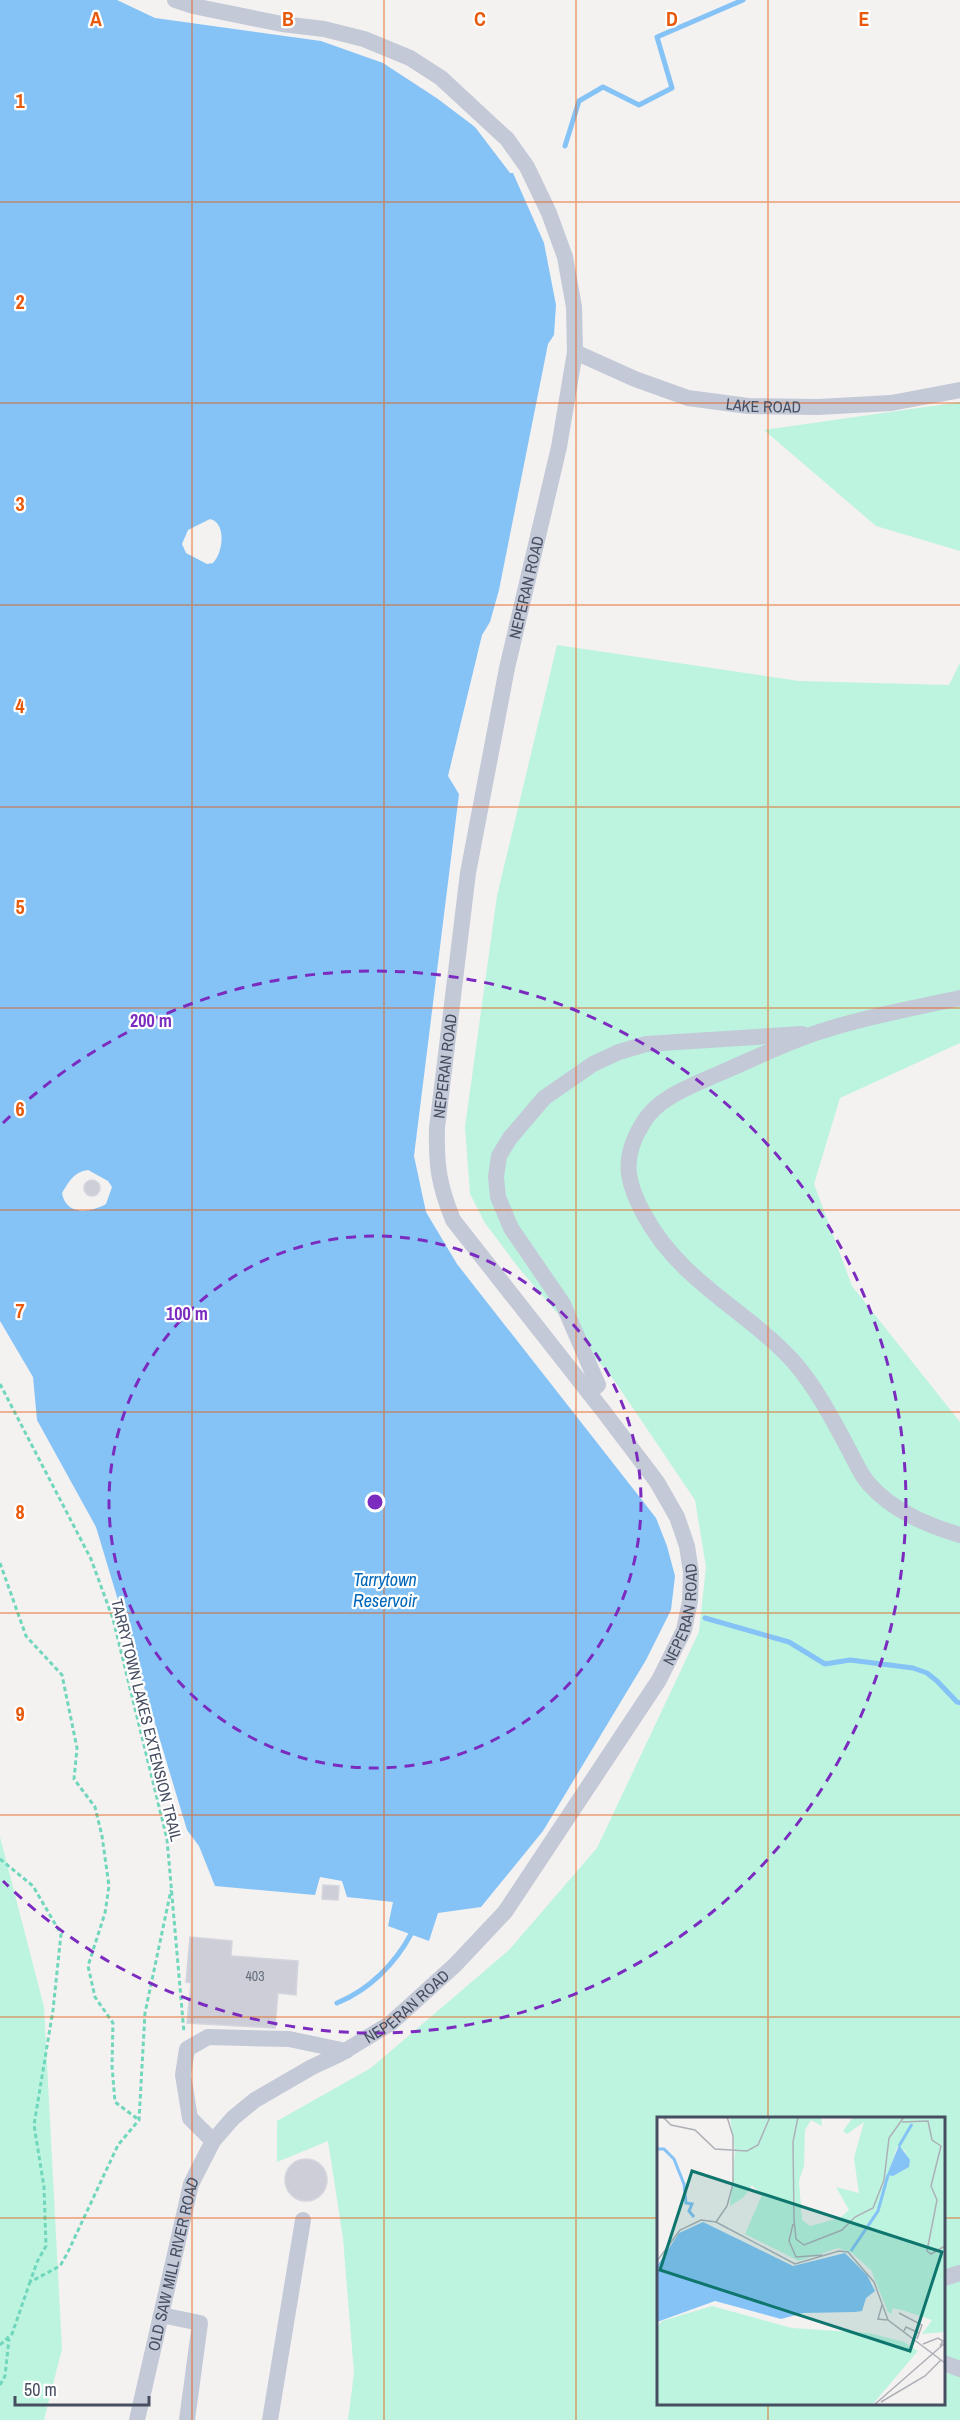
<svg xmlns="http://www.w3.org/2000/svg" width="960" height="2420" font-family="'Archivo Narrow',sans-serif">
	<rect width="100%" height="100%" fill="#f4f1f1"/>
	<path fill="#bcf4df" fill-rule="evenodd" d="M960,402V551L876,526L764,430Z
		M557,645L799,681L949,685L960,663V1043L840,1098L814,1184L852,1286L960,1422V2420H348L354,2373L343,2238L328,2141L277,2162V2121L371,2068L509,1950L597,1848L699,1632L706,1567L695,1500L614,1380L518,1267L485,1223L470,1194L465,1127L497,896ZM658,2118H944V2404H658Z
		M0,1837L44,2007L62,2349L44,2420H0Z"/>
	<path fill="#85c3f6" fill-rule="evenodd" d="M0,0H117L155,18L321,41L383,63L438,99L475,127L510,173H513L544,243L556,305L554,335L548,344L499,590L490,622L482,635L448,776L459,794L414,1156L426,1212L457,1264L656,1518L667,1546L675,1576L671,1610L646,1660L543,1831L481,1907L438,1913L429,1941L388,1926L393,1902L347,1897L342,1881L320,1877L315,1895L215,1886L199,1846L187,1830L96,1527L37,1420L33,1377L0,1321ZM210,519C227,523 223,553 213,563L207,564L186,553L182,544L188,530ZM88,1170L108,1181L112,1187L106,1204C90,1213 66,1216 62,1193C69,1181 74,1172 88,1170Z"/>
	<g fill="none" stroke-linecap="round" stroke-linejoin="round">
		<path stroke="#85c3f6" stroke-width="5" d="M565,146L579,101L603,87L639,105L672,88L657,37L743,0
			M705,1618L789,1642L825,1664L850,1660L913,1668L927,1673L937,1681L957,1702L960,1703
			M337,2003C369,1990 395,1964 411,1934"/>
	</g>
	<path fill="#cdced7" stroke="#d4d5dd" stroke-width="1.5" d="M84 1188a8 8 0 1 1 16 0a8 8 0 1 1-16 0Z
		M323,1885L339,1886L338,1900L322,1899Z
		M190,1937L232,1941L231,1956L298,1961L296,1995L278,1993L275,2028L187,2023L191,1983L186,1982Z
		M285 2180a21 21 0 1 1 42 0a21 21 0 1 1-42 0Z"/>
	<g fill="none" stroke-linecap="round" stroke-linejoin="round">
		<path stroke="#70d7bc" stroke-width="3" stroke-dasharray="4.5 3" stroke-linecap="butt" d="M0,1384L91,1559L113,1619L167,1839L184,2033
			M0,1563L26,1636L62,1675L77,1748L74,1779L95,1807L102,1836L109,1886L105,1913L88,1966L95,1997L113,2023L112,2066L115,2102L139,2120
			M0,1859L33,1886L61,1934L53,2010L34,2125L44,2187L46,2246L37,2262L30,2282L60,2266L67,2254L118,2145L139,2120L145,2013L171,1890
			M0,2345L12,2334L30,2282
			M0,2385L5,2376L9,2339"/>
		<g stroke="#c3c9d7" stroke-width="16">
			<path id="s1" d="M575,352L635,379L688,398L748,406L818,407L891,403L960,390"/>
			<path d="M960,998C913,1008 865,1017 819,1032C785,1043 751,1060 718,1074C693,1085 657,1098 643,1123C621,1158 626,1182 645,1216C681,1282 745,1309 793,1361C816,1387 833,1420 849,1450C855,1461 861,1476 870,1485C893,1511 927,1525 960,1535"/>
			<path d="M589,1393L598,1385L563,1304L511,1228L498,1197L496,1177L499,1156L510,1138L544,1098L593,1064L619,1052L646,1044L802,1034"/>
			<path d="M213,2141L190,2118L183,2075L187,2049L208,2037L289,2039L346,2051"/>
			<path d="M944,2278L960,2273"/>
			<path d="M161,2315L200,2323L187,2420"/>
			<path d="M944,2363L960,2369"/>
			<path id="s2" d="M137,2420L191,2184L213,2141L233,2118L255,2100L312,2067L340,2054L391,2023L455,1965L505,1912L659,1680L684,1630L690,1601L691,1572L687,1546L677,1517L657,1482L604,1412L453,1220C439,1185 436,1166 437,1128L468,873L507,668L559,447L575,352L574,307L565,257L549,213L527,167L507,139L441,78L410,58L364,39L324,29L282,24L193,6L175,0"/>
			<path d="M270,2420L303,2220"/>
		</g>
	</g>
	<path fill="none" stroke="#e8590c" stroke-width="1.5" stroke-opacity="0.55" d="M192,0V2420M384,0V2420M576,0V2420M768,0V2118M0,202H960M0,403H960M0,605H960M0,807H960M0,1008H960M0,1210H960M0,1412H960M0,1613H960M0,1815H960M0,2017H960M0,2218H658M944,2218H960M768,2404V2420"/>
	<g fill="none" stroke="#7b2cbf" stroke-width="3" stroke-dasharray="10 8">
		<circle cx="375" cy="1502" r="266"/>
		<path d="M3 1123A531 531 0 1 1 3 1881"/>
	</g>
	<g text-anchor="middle" stroke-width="4.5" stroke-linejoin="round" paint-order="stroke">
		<g font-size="14" fill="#686e7e">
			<text x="255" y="1981">403</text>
		</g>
		<g font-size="16" fill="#464e61" stroke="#fff">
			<text dy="6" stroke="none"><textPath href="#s1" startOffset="198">LAKE ROAD</textPath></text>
			<text dy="6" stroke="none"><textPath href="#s2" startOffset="2130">NEPERAN ROAD</textPath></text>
			<text dy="6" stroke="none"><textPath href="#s2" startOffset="1644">NEPERAN ROAD</textPath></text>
			<text dy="6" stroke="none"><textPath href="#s2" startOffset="1014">NEPERAN ROAD</textPath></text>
			<text transform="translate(147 1720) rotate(76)" y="6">TARRYTOWN LAKES EXTENSION TRAIL</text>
			<text dy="6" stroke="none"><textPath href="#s2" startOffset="528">NEPERAN ROAD</textPath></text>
			<text dy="6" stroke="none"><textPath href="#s2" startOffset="160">OLD SAW MILL RIVER ROAD</textPath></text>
		</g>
		<g font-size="18" font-style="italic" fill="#0067ba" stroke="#fff">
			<text x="385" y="1586">Tarrytown<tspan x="385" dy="21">Reservoir</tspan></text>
		</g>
	</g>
	<g transform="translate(657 2117)">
		<rect width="288" height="288" fill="#f4f1f1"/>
		<path d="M73,0H164L165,9L154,3L148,13L147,49L142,64L145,103L153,109L183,101L192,93L179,70L202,76L197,41L207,5L190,17L186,14L196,0H288V215L265,217L275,203L245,193L235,191V197L231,195L214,153L195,136L181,131L142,144L88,117L105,78L95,68L87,80L73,89L78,35ZM240,30L248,34L252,50L231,58ZM55,189L135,211L212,216L247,225L261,234L215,288H0V210L5,204Z" fill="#bcf4df" fill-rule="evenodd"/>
		<path d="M242,28L253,43L252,50L236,59L230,58ZM46,105L136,149L188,136L210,158L218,174L209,181L205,194L198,195L146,196L124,202L58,184L0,205V149L22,116Z" fill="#85c3f6"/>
		<path fill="none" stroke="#85c3f6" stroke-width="3" d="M242,29L255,7M0,32H7L17,42L27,67L29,86L35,87L32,94L37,100M194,134L221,94L231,58"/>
		<path fill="none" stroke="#aeb0b7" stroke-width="1.5" d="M6,0L14,8L38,13L58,32L90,34L101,28L113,0M141,0L136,25L137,103L139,122L147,128L185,113L198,100L216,91L227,63L232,21L247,0M245,5L271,4L275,23L284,29L274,69L280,83L270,134L274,137L288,129M59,105L70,89L76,67V19L70,0M136,107L132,124L139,140L166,138M0,144L23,113L44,103L59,105L138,147L182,134L191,135L217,165L231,203L288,246M225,188L221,202L230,203M242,196L265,208L260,222M247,214L249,210L262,216M266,227L281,221L286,224L283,229M224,285L268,259L284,243M217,288L288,226"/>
		<path fill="#0f766e" fill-opacity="0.15" stroke="#0f766e" stroke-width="3" d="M35,54L285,135L253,234L3,153Z"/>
		<rect width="288" height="288" fill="none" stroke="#464e61" stroke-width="3"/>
	</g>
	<g font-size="20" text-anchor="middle" font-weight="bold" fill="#e8590c" stroke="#fff" stroke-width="4.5" stroke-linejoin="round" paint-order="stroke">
		<text x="96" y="26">A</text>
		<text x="288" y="26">B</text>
		<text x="480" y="26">C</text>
		<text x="672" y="26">D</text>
		<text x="864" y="26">E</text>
		<text x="20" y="108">1</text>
		<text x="20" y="309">2</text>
		<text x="20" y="511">3</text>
		<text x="20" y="713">4</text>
		<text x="20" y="914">5</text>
		<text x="20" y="1116">6</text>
		<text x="20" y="1318">7</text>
		<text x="20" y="1519">8</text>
		<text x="20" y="1721">9</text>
	</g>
	<circle cx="375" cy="1502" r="9" fill="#7b2cbf" stroke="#fff" stroke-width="3"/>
	<g font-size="18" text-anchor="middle" font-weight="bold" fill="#7b2cbf" stroke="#fff" stroke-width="4.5" stroke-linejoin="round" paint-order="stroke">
		<text x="151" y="1027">200 m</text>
		<text x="187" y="1320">100 m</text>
	</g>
	<path d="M15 2396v9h134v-9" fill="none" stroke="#464e61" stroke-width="3"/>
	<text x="24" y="2396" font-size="18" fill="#464e61" stroke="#ffffff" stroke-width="4.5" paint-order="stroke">50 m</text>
</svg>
